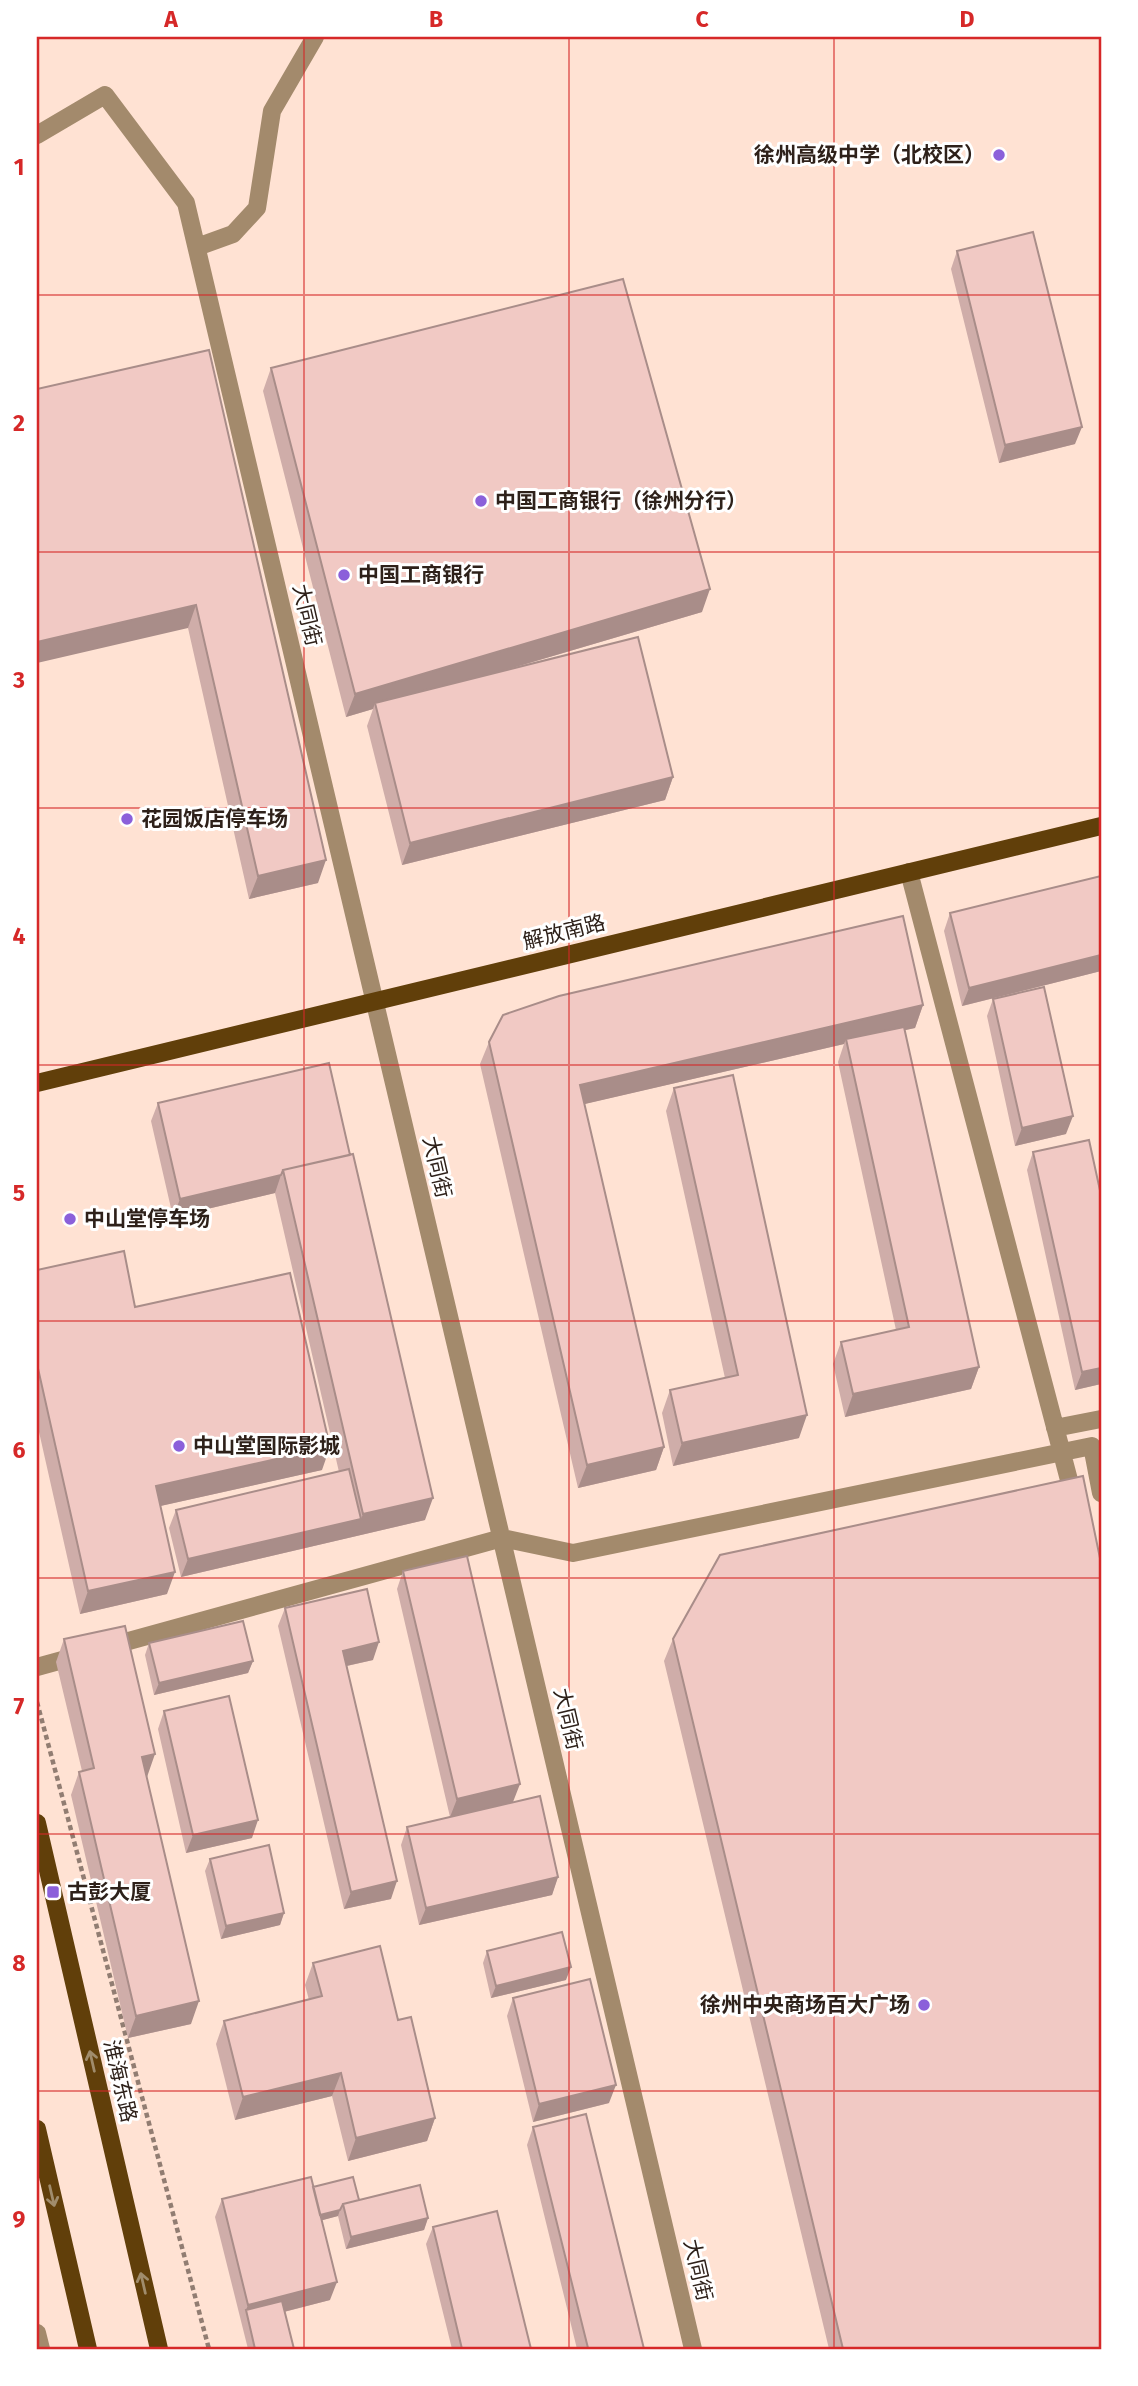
<svg xmlns="http://www.w3.org/2000/svg" width="1138" height="2386" font-family="'Fira Sans','Noto Sans SC',sans-serif">
	<rect width="100%" height="100%" fill="#ffe2d3"/>
	<g fill="none" stroke-linecap="round" stroke-linejoin="round">
		<path stroke="#917d72" stroke-width="4.5" stroke-dasharray="5 3.5" stroke-linecap="butt" d="M37,1702L209,2349"/>
		<path stroke="#a38a6c" stroke-width="18" d="M37,135L105,95L186,203L693,2349
			M197,247L233,234L257,208L272,111L315,37
			M909,872L1074,1499
			M1055,1428L1101,1419
			M107,1647L502,1538L573,1553L1092,1446L1101,1493
			M37,1667L77,1656
			M37,2333L41,2349"/>
		<path stroke="#613f0a" stroke-width="18" d="M37,1083L1101,826
			M37,1823L159,2349
			M37,2129L88,2349"/>
	</g>
	<path fill="#cfada9" d="M957,251L1075,444L999,463L951,269Z
		M209,350L318,883L249,899L188,628Z
		M271,368L702,612L499,672L673,777L665,800L402,865L367,726L373,709L346,717L263,391Z
		M1101,876V971L962,1006L944,931L950,913Z
		M993,999L1066,1134L1015,1146L987,1016Z
		M923,1005L915,1028L904,1030L979,1367L971,1389L845,1417L833,1364L841,1342L896,1330L838,1062L844,1044L584,1104L664,1447L656,1470L578,1488L480,1064L489,1042Z
		M329,1063L425,1520L181,1577L169,1528L176,1510L339,1472L275,1193L173,1217L151,1121L158,1103Z
		M674,1088L799,1438L673,1466L662,1413L670,1390L725,1378L666,1111Z
		M1033,1152L1101,1195V1384L1075,1390L1027,1170Z
		M37,1270L135,1307L322,1470L160,1506L167,1594L80,1614L37,1423Z
		M403,1571L513,1802L450,1817L397,1589Z
		M285,1608L373,1660L347,1666L391,1899L344,1909L278,1626Z
		M64,1639L146,1777L191,2024L128,2038L71,1795L79,1772L82,1771L56,1662Z
		M673,1639L1101,2349H829L664,1661Z
		M149,1643L253,1661L248,1673L154,1695L145,1655Z
		M164,1711L252,1838L186,1853L158,1729Z
		M407,1827L558,1877L552,1895L419,1925L401,1845Z
		M210,1859L284,1913L280,1925L221,1939L205,1871Z
		M487,1951L566,1980L491,1998L483,1963Z
		M313,1963L398,2020L435,2118L427,2141L348,2161L332,2096L235,2120L216,2044L224,2021L309,2000L305,1985Z
		M513,1998L609,2103L533,2122L507,2016Z
		M533,2127L644,2349H577L527,2145Z
		M313,2187L428,2218L424,2230L346,2249L338,2216L322,2220L330,2300L284,2312L294,2349H248L215,2217L222,2199Z
		M433,2227L531,2349H452L426,2244Z"/>
	<path fill="#a98d89" d="M1082,427L1075,444L999,463L1005,445Z
		M710,589L702,612L376,708L375,703L373,709L346,717L355,694Z
		M196,605L188,628L37,663V642Z
		M673,777L665,800L402,865L410,843Z
		M326,860L318,883L249,899L258,876Z
		M1101,955V971L962,1006L969,988Z
		M923,1005L915,1028L847,1043L846,1039L844,1044L572,1107L580,1085Z
		M1073,1116L1066,1134L1015,1146L1022,1128Z
		M281,1175L275,1193L173,1217L180,1199Z
		M979,1367L971,1389L845,1417L853,1394Z
		M1101,1368V1384L1075,1390L1082,1372Z
		M807,1415L799,1438L673,1466L682,1443Z
		M330,1447L322,1470L147,1509L156,1486Z
		M664,1447L656,1470L578,1488L587,1465Z
		M433,1498L425,1520L181,1577L188,1559L361,1519L363,1514Z
		M175,1572L167,1594L80,1614L88,1591Z
		M379,1642L373,1660L337,1668L343,1651Z
		M253,1661L248,1673L154,1695L159,1683Z
		M155,1754L147,1777L142,1757Z
		M520,1784L513,1802L450,1817L457,1799Z
		M258,1820L252,1838L186,1853L193,1835Z
		M558,1877L552,1895L419,1925L426,1908Z
		M397,1881L391,1899L344,1909L351,1892Z
		M284,1913L280,1925L221,1939L226,1926Z
		M571,1967L566,1980L491,1998L496,1986Z
		M199,2001L191,2024L128,2038L136,2016Z
		M341,2073L332,2096L235,2120L243,2097Z
		M616,2085L609,2103L533,2122L539,2104Z
		M435,2118L427,2141L348,2161L356,2138Z
		M340,2210L338,2216L312,2223L314,2216Z
		M428,2218L424,2230L346,2249L351,2237Z
		M337,2282L330,2300L248,2321L246,2310L248,2305Z"/>
	<path fill="#f1c9c4" stroke="#a98d89" stroke-width="2" d="M1033,232L1082,427L1005,445L957,251Z
		M623,279L710,589L355,694L271,368Z
		M209,350L326,860L258,876L196,605L37,642V389Z
		M638,637L673,777L410,843L375,703Z
		M1101,876V955L969,988L950,913Z
		M903,916L923,1005L580,1085L664,1447L587,1465L489,1042L503,1015L559,996Z
		M1044,987L1073,1116L1022,1128L993,999Z
		M904,1027L979,1367L853,1394L841,1342L909,1327L846,1039Z
		M329,1063L350,1155L283,1170L281,1175L180,1199L158,1103Z
		M733,1075L807,1415L682,1443L670,1390L738,1375L674,1088Z
		M1089,1140L1101,1195V1368L1082,1372L1033,1152Z
		M353,1154L433,1498L363,1514L283,1170Z
		M124,1251L135,1307L290,1273L330,1447L156,1486L175,1572L88,1591L37,1364V1270Z
		M349,1469L361,1519L188,1559L176,1510Z
		M1083,1476L1101,1563V2349H843L673,1639L720,1555Z
		M467,1556L520,1784L457,1799L403,1571Z
		M367,1589L379,1642L343,1651L397,1881L351,1892L285,1608Z
		M243,1621L253,1661L159,1683L149,1643Z
		M125,1626L155,1754L142,1757L199,2001L136,2016L79,1772L94,1768L64,1639Z
		M229,1696L258,1820L193,1835L164,1711Z
		M540,1796L558,1877L426,1908L407,1827Z
		M269,1845L284,1913L226,1926L210,1859Z
		M562,1932L571,1967L496,1986L487,1951Z
		M380,1946L398,2020L411,2017L435,2118L356,2138L341,2073L243,2097L224,2021L322,1996L313,1963Z
		M590,1979L616,2085L539,2104L513,1998Z
		M586,2114L644,2349H584L588,2348L533,2127Z
		M311,2177L337,2282L248,2305L222,2199Z
		M353,2177L359,2200L343,2204L340,2210L320,2215L313,2187Z
		M420,2185L428,2218L351,2237L343,2204Z
		M497,2211L531,2349H462L433,2227Z
		M282,2301L294,2349H255L246,2310Z"/>
	<defs><path id="oneway-shaft" d="M-6 0H5M1.5-3L5.5 0L1.5 3" fill="none" stroke-width="1.6" stroke-linecap="round" stroke-linejoin="round" transform="scale(1.75)"/></defs>
	<g stroke="#a08c6c">
		<use href="#oneway-shaft" transform="translate(92 2061) rotate(-103)"/>
		<use href="#oneway-shaft" transform="translate(52 2196) rotate(77)"/>
		<use href="#oneway-shaft" transform="translate(143 2283) rotate(-103)"/>
	</g>
	<path fill="none" stroke="#d62828" stroke-width="2" stroke-opacity="0.55" d="M304,37V2349M569,37V2349M834,37V2349M37,295H1101M37,552H1101M37,808H1101M37,1065H1101M37,1321H1101M37,1578H1101M37,1834H1101M37,2091H1101"/>
	<g fill="#8b60da" stroke="#fff" stroke-width="2.5">
		<circle cx="999" cy="155" r="7"/>
		<circle cx="481" cy="501" r="7"/>
		<circle cx="344" cy="575" r="7"/>
		<circle cx="127" cy="819" r="7"/>
		<circle cx="70" cy="1219" r="7"/>
		<circle cx="179" cy="1446" r="7"/>
		<rect x="46" y="1885" width="14" height="14" rx="3.5"/>
		<circle cx="924" cy="2005" r="7"/>
	</g>
	<g text-anchor="middle" stroke-width="6" stroke-linejoin="round" paint-order="stroke">
		<g font-size="21" font-weight="bold" fill="#2e211a" stroke="#fff" text-anchor="start">
			<text x="985" y="162" text-anchor="end">徐州高级中学（北校区）</text>
			<text x="495" y="508">中国工商银行（徐州分行）</text>
			<text x="358" y="582">中国工商银行</text>
			<text x="141" y="826">花园饭店停车场</text>
			<text x="84" y="1226">中山堂停车场</text>
			<text x="193" y="1453">中山堂国际影城</text>
			<text x="67" y="1899">古彭大厦</text>
			<text x="910" y="2012" text-anchor="end">徐州中央商场百大广场</text>
		</g>
		<g font-size="21" fill="#2e211a" stroke="#fff">
			<text transform="translate(307 615) rotate(77)" y="7">大同街</text>
			<text transform="translate(564 932) rotate(-14)" y="7">解放南路</text>
			<text transform="translate(437 1167) rotate(77)" y="7">大同街</text>
			<text transform="translate(568 1719) rotate(77)" y="7">大同街</text>
			<text transform="translate(120 2081) rotate(77)" y="7">淮海东路</text>
			<text transform="translate(698 2270) rotate(77)" y="7">大同街</text>
		</g>
	</g>
	<rect width="1138" height="2386" fill="none" stroke="#ffffff" stroke-width="77"/>
	<rect x="38" y="38" width="1062" height="2310" fill="none" stroke="#d62828" stroke-width="2.5"/>
	<g font-size="23" text-anchor="middle" font-weight="bold" fill="#d62828">
		<text x="171" y="27">A</text>
		<text x="436" y="27">B</text>
		<text x="702" y="27">C</text>
		<text x="967" y="27">D</text>
		<text x="19" y="175">1</text>
		<text x="19" y="431">2</text>
		<text x="19" y="688">3</text>
		<text x="19" y="944">4</text>
		<text x="19" y="1201">5</text>
		<text x="19" y="1458">6</text>
		<text x="19" y="1714">7</text>
		<text x="19" y="1971">8</text>
		<text x="19" y="2227">9</text>
	</g>
</svg>
